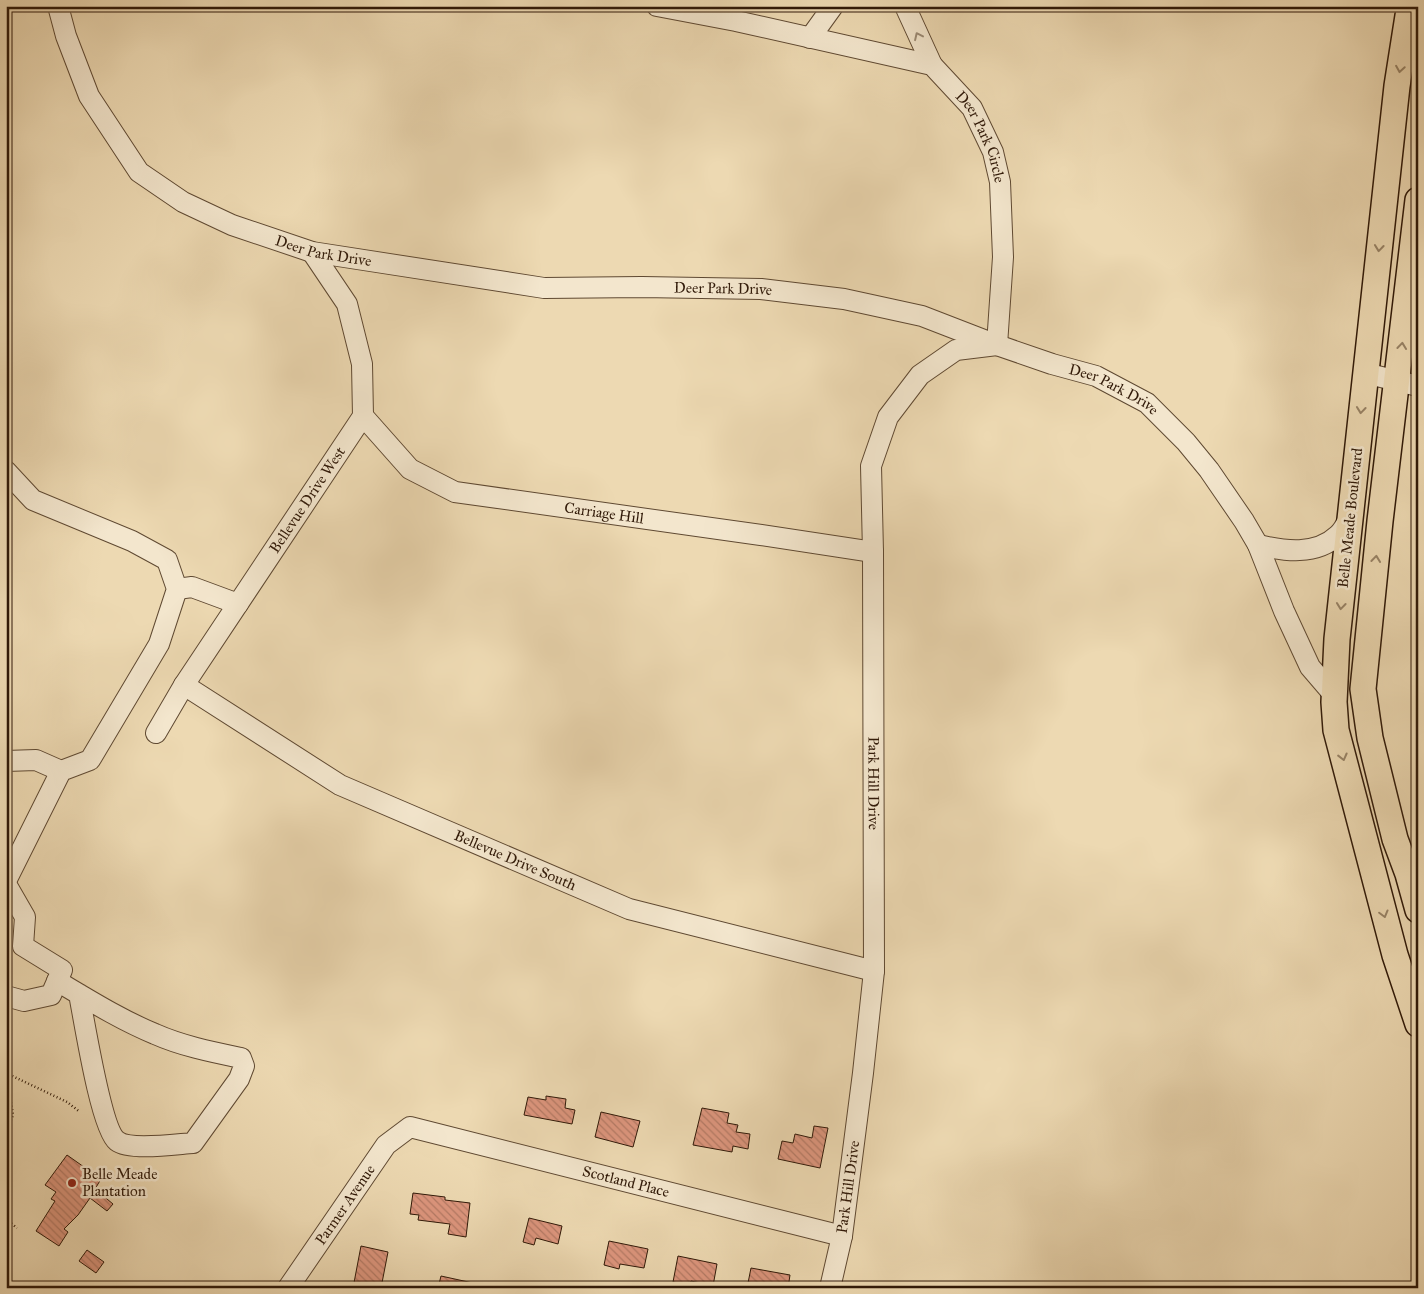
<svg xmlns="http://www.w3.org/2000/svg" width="1424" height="1294" font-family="'IM FELL Great Primer',serif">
	<defs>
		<pattern id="building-back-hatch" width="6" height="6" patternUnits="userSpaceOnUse" patternTransform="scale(1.25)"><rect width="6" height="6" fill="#dd967e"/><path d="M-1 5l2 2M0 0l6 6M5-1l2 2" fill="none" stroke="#b47a65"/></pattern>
	</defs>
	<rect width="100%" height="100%" fill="#edd9b2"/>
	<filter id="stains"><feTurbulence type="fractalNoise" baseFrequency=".004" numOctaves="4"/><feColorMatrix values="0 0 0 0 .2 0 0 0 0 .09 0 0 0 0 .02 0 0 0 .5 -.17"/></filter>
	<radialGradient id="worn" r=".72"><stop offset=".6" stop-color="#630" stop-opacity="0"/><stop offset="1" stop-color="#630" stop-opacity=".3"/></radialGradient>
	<path fill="url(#building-back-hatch)" stroke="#301908" d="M546,1096L566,1099L565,1108L575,1110L572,1124L524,1115L528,1097L546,1100Z
		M702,1108L729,1113L727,1123L738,1125L736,1132L750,1134L748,1149L733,1146L732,1152L693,1145Z
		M601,1112L640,1121L633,1147L595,1137Z
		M814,1126L828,1128L820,1168L778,1159L782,1141L793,1143L795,1134L812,1138Z
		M67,1155L101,1179L95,1189L113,1204L107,1211L90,1198L78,1215L64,1229L68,1232L59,1246L36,1231L55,1201L51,1199L56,1192L45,1185Z
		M413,1193L445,1197V1200L470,1203L466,1237L448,1234L450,1224L418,1220L419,1215L410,1214Z
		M529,1218L562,1226L558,1244L536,1238L534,1245L523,1242Z
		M609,1241L648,1249L644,1268L620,1264L619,1269L604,1265Z
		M361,1246L388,1252L381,1288H353Z
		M87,1250L104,1262L96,1273L79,1261Z
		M678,1256L717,1264L713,1286L691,1281L690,1285L673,1282Z
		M751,1268L790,1275L788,1288H747Z
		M441,1276L473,1283L472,1288H438Z"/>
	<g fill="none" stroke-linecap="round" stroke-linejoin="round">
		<g stroke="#5f4932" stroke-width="22">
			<g id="minor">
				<path id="s1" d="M58,6L66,36L89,96L139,172L183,202L232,225L312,252L544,288L642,287L761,289L844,299L922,316L997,345L1052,364L1096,376L1147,403L1186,442L1209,470L1244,521L1258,545L1284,611L1310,667L1334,695"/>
				<path id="s2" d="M657,6L736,21L932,65L972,108L993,152L1000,182L1003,257L997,345L956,350L920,375L888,417L871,466L873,552L874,971L863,1073L842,1236L830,1288"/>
				<path d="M905,6L932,65"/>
				<path d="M810,38L833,6"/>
				<path d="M1365,373L1418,386"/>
				<path id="s3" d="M363,416L410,469L455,492L761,535L873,552"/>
				<path d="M6,471L33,500L132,541L167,560L177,589L159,644L90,760L61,771L6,881"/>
				<path d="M1258,545C1284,551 1316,556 1338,535C1344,530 1347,522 1351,515"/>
				<path d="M177,589L192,587L238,604"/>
				<path id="s4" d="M184,685L340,785L629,909L874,971"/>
				<path id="s5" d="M156,733L184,685L363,416L362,364L347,304L312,252"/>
				<path d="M6,761L36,760L61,771"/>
				<path d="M6,884L25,917L23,946L62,970L51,995L24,1001L6,996"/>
				<path d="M57,981C89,1000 121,1020 155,1034C182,1046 212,1052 241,1058L244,1066L239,1079L193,1143C177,1144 130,1151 117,1141C101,1129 84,1019 79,994"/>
				<path id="s6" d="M288,1288L386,1145L410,1127L842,1236"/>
			</g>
		</g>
		<g stroke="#301908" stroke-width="28">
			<path id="major" d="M1418,9L1408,16L1397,86L1337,639L1334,702L1336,730L1395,955L1418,1024
				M1418,200L1380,521L1363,689L1370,738L1395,839L1408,874L1418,910"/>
		</g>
		<path stroke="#301908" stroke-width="2.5" stroke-dasharray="1 2.5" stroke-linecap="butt" d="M6,1073L67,1102L80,1112
			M6,1086L9,1090L13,1115L6,1132
			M6,1219L17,1228"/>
		<use href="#minor" stroke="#f3e6cd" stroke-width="20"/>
		<use href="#major" stroke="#edd9b2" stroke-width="25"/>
	</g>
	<defs><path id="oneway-chevron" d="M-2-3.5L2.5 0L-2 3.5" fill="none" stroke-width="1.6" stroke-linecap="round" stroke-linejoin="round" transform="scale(1.25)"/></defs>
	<use stroke="#9b8a74" href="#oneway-chevron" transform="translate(918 36) rotate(-115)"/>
	<g stroke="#988366">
		<use href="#oneway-chevron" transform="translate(1400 69) rotate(99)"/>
		<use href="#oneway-chevron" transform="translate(1379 248) rotate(96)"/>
		<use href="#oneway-chevron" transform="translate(1402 346) rotate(-84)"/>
		<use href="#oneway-chevron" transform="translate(1361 410) rotate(96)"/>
		<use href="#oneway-chevron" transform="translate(1376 559) rotate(-84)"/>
		<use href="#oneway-chevron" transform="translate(1341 606) rotate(96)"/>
		<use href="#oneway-chevron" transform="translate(1343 757) rotate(76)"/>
		<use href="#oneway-chevron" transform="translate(1384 914) rotate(75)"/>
	</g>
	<circle fill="#8f2418" stroke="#f3e6cd" stroke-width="2" cx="72" cy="1183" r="5"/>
	<g text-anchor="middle" stroke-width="5" stroke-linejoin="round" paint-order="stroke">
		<g font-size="15" fill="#301908" stroke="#f3e6cd">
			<text dy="5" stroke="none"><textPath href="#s2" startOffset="370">Deer Park Circle</textPath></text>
			<text dy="5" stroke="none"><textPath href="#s1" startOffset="389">Deer Park Drive</textPath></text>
			<text dy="5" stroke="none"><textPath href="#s1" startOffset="792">Deer Park Drive</textPath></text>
			<text dy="5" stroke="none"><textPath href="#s1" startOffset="1199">Deer Park Drive</textPath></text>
			<text dy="5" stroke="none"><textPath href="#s5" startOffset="278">Bellevue Drive West</textPath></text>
			<text dy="5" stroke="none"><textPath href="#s3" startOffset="272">Carriage Hill</textPath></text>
			<text transform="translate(1350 518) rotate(-84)" y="5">Belle Meade Boulevard</text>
			<text dy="5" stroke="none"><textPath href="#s2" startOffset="1090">Park Hill Drive</textPath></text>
			<text dy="5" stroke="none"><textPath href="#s4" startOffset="376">Bellevue Drive South</textPath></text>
			<text dy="5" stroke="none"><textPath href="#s6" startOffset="426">Scotland Place</textPath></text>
			<text transform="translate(848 1187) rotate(-82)" y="5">Park Hill Drive</text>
			<text dy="5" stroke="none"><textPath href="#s6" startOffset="101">Parmer Avenue</textPath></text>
		</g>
		<g font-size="15" fill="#301908" stroke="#f3e6cd" text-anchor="start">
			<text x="82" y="1179">Belle Meade<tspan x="82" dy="17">Plantation</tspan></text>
		</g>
	</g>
	<rect width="1424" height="1294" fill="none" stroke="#edd9b2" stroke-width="25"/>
	<rect x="8" y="8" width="1409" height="1279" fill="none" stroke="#301908" stroke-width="2.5"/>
	<rect x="12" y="12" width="1399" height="1269" fill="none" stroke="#301908"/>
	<rect width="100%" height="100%" filter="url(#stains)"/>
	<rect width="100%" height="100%" fill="url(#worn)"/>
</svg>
